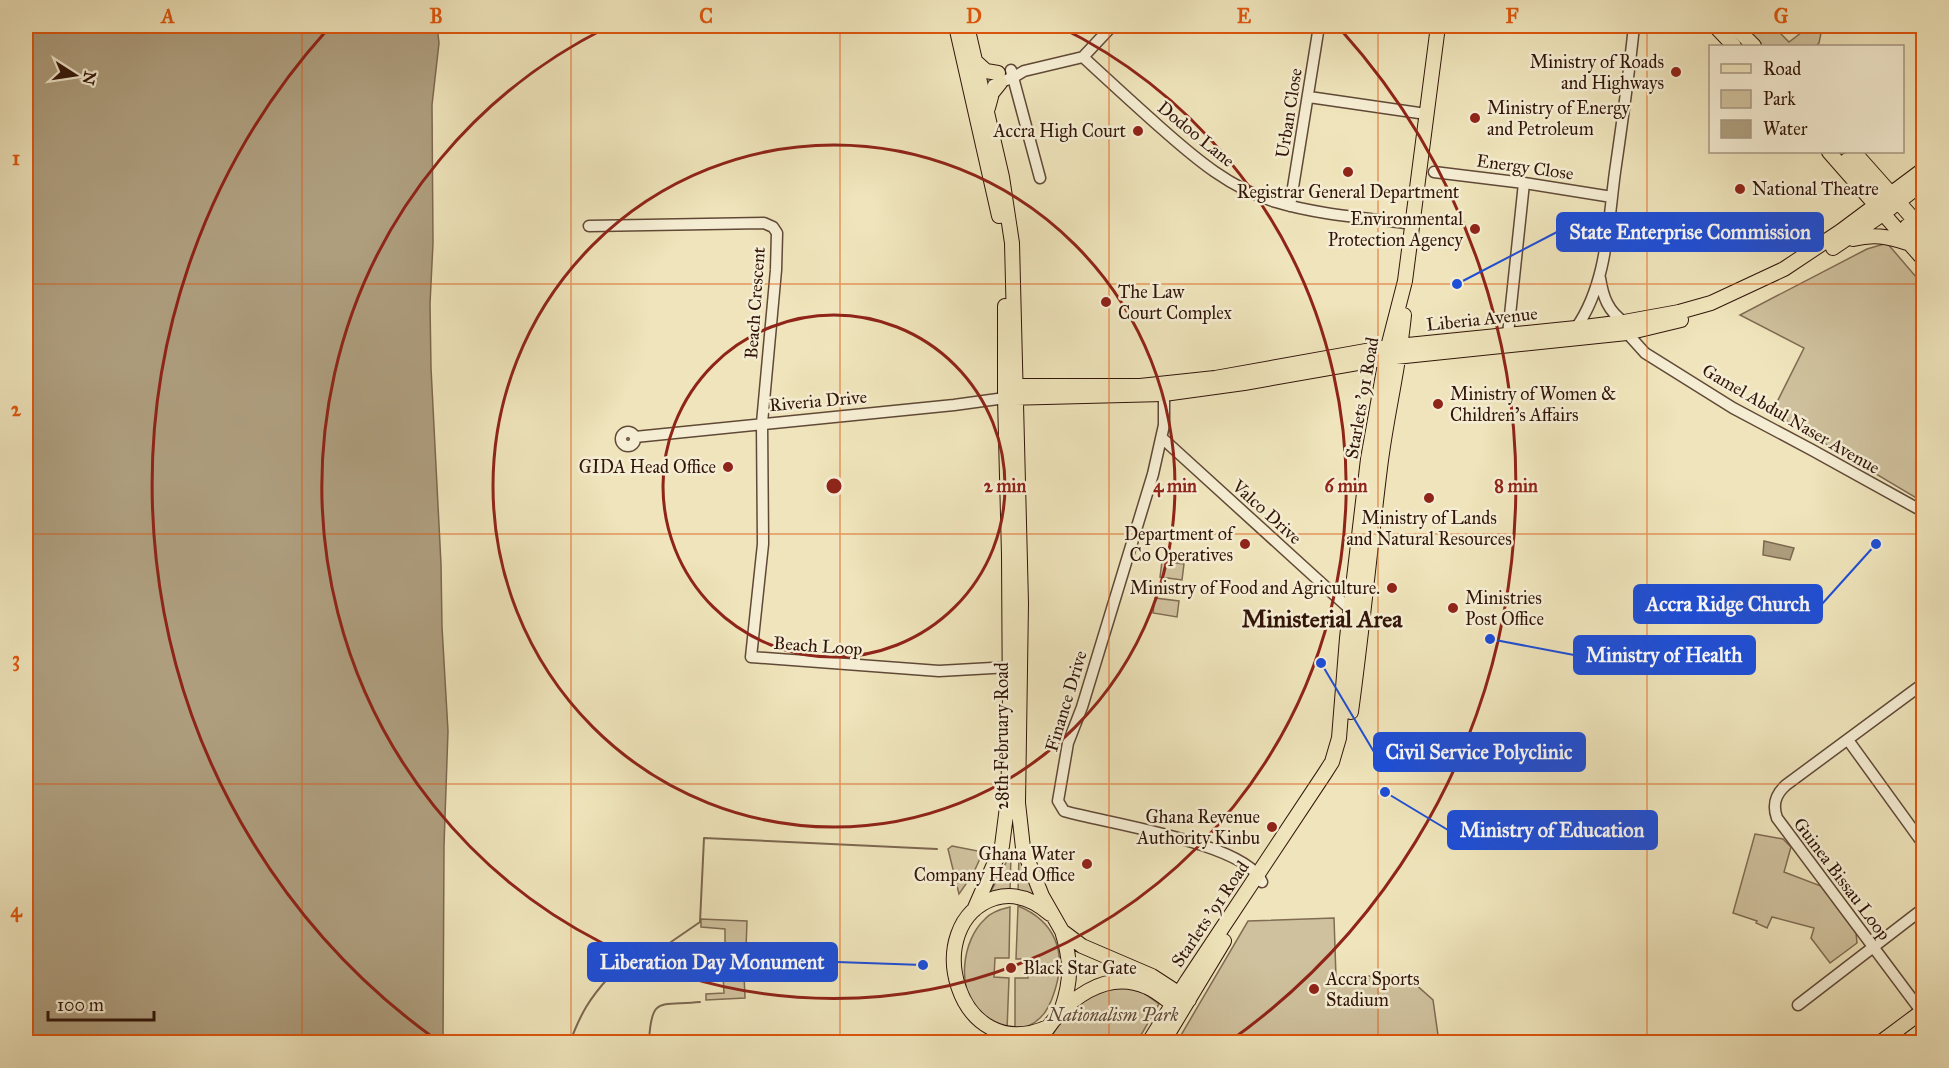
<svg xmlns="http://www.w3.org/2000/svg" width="1949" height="1068" font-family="'IM FELL Great Primer',serif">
	<rect width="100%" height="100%" fill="#efe4bb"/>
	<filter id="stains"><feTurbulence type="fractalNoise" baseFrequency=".00333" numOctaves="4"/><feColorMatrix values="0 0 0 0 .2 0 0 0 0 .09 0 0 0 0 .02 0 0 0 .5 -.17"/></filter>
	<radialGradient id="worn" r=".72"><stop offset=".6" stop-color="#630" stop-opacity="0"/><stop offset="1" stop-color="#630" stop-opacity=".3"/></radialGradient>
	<path fill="#cfc19d" stroke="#806b53" stroke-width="1.5" d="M1740,26H1773L1789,42L1810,26H1813L1821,33L1819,43L1816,46H1760Z
		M1887,243L1923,285V502L1772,412L1804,348L1740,315L1867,249Z
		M1162,561L1184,564L1182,580L1160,577Z
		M1155,598L1179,601L1177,617L1153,613Z
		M1755,834L1783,839L1791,847L1784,872L1821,886L1856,933L1857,943L1830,963L1811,938L1814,928L1772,917L1767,928L1756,923L1757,921L1733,913Z
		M952,846L983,852L973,874L959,894L948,849Z
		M1011,853L1010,892L988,897Z
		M1019,855L1040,899L1018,892Z
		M1018,906C1055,921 1067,952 1055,990C1052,1000 1048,1011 1040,1018C1033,1025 1024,1028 1015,1031V978H1028V959H1016Z
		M1010,907L1009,958H995L994,977L1009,978L1007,1030C998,1025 985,1020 979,1013C956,989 962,940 985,919C991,912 1001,909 1010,907Z
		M1334,918L1336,977L1405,975L1433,1000L1439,1042H1177L1248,921Z
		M701,919L747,921L746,949L725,948V929L701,927Z
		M744,974L745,998L706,1000V994L724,993L723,975Z
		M1121,986L1141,991L1159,1004L1137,1042H1048C1069,1008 1080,992 1121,986Z"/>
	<path fill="#ae9e7e" stroke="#7c674f" stroke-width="1.5" d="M26,26H437L439,43L432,105L433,243L430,304L431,368L441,564L442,627L448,731L444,846L443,1042H26Z
		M1764,541L1794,548L1790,560L1763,555Z"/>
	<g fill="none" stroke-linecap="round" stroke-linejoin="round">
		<path stroke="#7c674f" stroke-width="2" d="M639,964L700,922L704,838L937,849
			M570,1042C581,1013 589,999 610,976
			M649,1042C651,995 660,1006 700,1002"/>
		<g stroke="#604936" stroke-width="13">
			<path id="minor" d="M1083,57C1109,81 1135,105 1161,128C1196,159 1231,189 1276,202C1319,215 1368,218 1412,224
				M1011,70L1040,178
				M993,85L1014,77L1024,71L1083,57L1112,26
				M1309,97L1426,114
				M1434,172L1524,183L1612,197
				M1290,206L1319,26
				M589,226L764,223L773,227L777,233L776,270L762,423L763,544L751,657L939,671L1010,667
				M1600,278C1603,297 1608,311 1624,322
				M1576,328C1607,284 1608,224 1615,172C1622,124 1629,75 1634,26
				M1627,333L1645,353L1733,408L1812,450L1924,512
				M1508,334L1524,183
				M1164,394V425L1153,474L1082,707L1068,743L1058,801L1064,811C1104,823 1247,843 1262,882
				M621 439a7 7 0 1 1 14 0a7 7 0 1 1-14 0Z
				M635,437L954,405L1005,398
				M1162,438L1351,610
				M1924,683L1786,785C1776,794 1772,804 1777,818L1924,1015
				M1848,740L1924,845
				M1798,1005L1924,908"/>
		</g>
		<g stroke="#311509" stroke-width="16">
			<path id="major" d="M956,26L999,216
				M967,26L1002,177L1012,243L1021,603L1018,803L1023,848L1042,896L1062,931L1082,946L1152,976L1189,1000
				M1715,26L1734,46
				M1734,26L1754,46
				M976,62L986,71L998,73
				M988,108L992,93L1000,83
				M1829,152L1924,260
				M1854,152L1924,231
				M1847,160L1883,198L1892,201
				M1907,226L1924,244
				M1853,239C1873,234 1887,236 1907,243
				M1833,248L1883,214L1924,182
				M1005,386H1140L1215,378L1388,347L1576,328L1624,322L1679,312L1711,303L1784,269L1841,231L1924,169
				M1005,398L1164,394L1244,383L1386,358L1627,333L1681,320
				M1351,712C1362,631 1370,549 1380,468C1386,417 1399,367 1404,315
				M974,910L1002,846L1008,799L1010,726L1009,555L1005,398V306
				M1062,931C1071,960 1072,979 1062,1008
				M1048,1027C957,1068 918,923 995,898C1016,892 1034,900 1050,914
				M1044,1033C1066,1001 1105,968 1147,987C1157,991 1168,1001 1178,1008
				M1149,1042L1187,981L1325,773L1332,762L1339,738L1347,638L1368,459L1388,347L1405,281L1438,26
				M1163,1042L1224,941
				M1881,1042L1924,1010"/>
		</g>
		<use href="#minor" stroke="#f5edd3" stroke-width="10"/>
		<use href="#major" stroke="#efe4bb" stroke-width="14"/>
	</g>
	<path fill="none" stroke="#df560c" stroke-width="1.5" stroke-opacity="0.55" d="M302,26V1042M571,26V1042M840,26V1042M1109,26V1042M1378,26V1042M1647,26V1042M26,284H1924M26,534H1924M26,784H1924"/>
	<g fill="none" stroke="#8f2418" stroke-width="3">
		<circle cx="834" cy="486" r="171"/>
		<circle cx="834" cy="486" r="341"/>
		<path d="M1058 26A512 512 0 1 1 610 26"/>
		<path d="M438 1041A682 682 0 0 1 327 30M1341 30A682 682 0 0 1 1230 1041"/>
	</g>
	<g fill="#8f2418" stroke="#f5edd3" stroke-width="2">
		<circle cx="1676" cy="72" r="6"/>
		<circle cx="1475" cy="118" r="6"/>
		<circle cx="1138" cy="131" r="6"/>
		<circle cx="1348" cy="172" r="6"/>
		<circle cx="1740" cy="189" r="6"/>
		<circle cx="1475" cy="229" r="6"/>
		<circle cx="1106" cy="302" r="6"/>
		<circle cx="1438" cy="404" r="6"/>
		<circle cx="728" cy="467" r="6"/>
		<circle cx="1429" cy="498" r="6"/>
		<circle cx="1245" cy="544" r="6"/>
		<circle cx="1392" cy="588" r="6"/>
		<circle cx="1453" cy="608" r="6"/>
		<circle cx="1272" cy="827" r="6"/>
		<circle cx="1087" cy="864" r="6"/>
		<circle cx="1011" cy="968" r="6"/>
		<circle cx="1314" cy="989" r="6"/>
	</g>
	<g text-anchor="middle" stroke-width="5" stroke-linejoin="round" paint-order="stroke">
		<g font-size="18" fill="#311509" stroke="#f5edd3" text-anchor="end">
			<text x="1664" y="68">Ministry of Roads<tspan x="1664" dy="21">and Highways</tspan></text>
			<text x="1487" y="114" text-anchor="start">Ministry of Energy<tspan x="1487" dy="21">and Petroleum</tspan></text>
			<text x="1126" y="137">Accra High Court</text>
			<text x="1752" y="195" text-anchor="start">National Theatre</text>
			<text x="1348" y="198" text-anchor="middle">Registrar General Department</text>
			<text x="1463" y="225">Environmental<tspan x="1463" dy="21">Protection Agency</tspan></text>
			<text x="1118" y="298" text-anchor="start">The Law<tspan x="1118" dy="21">Court Complex</tspan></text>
			<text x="1450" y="400" text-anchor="start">Ministry of Women &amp;<tspan x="1450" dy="21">Children's Affairs</tspan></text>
			<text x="716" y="473">GIDA Head Office</text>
			<text x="1429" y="524" text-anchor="middle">Ministry of Lands<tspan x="1429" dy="21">and Natural Resources</tspan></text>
			<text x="1233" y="540">Department of<tspan x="1233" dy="21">Co Operatives</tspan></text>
			<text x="1380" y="594">Ministry of Food and Agriculture.</text>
			<text x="1465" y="604" text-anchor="start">Ministries<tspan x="1465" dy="21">Post Office</tspan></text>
			<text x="1260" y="823">Ghana Revenue<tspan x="1260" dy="21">Authority Kinbu</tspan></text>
			<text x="1075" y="860">Ghana Water<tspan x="1075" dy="21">Company Head Office</tspan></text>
			<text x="1023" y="974" text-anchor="start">Black Star Gate</text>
			<text x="1326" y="985" text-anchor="start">Accra Sports<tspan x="1326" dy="21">Stadium</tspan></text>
		</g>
		<g font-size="18" fill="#311509" stroke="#f5edd3">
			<text transform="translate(1289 113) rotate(-81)" y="6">Urban Close</text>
			<text transform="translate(1196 134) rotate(39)" y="6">Dodoo Lane</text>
			<text transform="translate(1525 167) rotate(8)" y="6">Energy Close</text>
			<text transform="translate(755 303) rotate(-86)" y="6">Beach Crescent</text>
			<text transform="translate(1482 319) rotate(-6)" y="6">Liberia Avenue</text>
			<text transform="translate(1362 398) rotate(-80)" y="6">Starlets '91 Road</text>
			<text transform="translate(818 401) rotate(-5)" y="6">Riveria Drive</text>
			<text transform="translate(1791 419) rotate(30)" y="6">Gamel Abdul Naser Avenue</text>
			<text transform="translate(1267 512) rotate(42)" y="6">Valco Drive</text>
			<text transform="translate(818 646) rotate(4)" y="6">Beach Loop</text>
			<text transform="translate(1066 701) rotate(-73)" y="6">Finance Drive</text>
			<text transform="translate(1002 736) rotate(-90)" y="6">28th February Road</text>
			<text transform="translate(1842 879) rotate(53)" y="6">Guinea Bissau Loop</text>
			<text transform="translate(1210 914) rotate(-56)" y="6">Starlets '91 Road</text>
		</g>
		<g font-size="18" font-style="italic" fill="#604935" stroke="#f5edd3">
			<text x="1113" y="1021">Nationalism Park</text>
		</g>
		<g font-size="24" font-weight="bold" fill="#311509" stroke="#f5edd3">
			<text x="1322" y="627">Ministerial Area</text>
		</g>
	</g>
	<circle cx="834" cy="486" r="9" fill="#8f2418" stroke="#f5edd3" stroke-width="3"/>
	<g font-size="18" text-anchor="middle" font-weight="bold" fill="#8f2418" stroke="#f5edd3" stroke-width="5" stroke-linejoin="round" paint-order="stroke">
		<text x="1005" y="492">2 min</text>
		<text x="1175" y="492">4 min</text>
		<text x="1346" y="492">6 min</text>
		<text x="1516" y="492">8 min</text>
	</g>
	<path fill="none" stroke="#1d4ed8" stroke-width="2" d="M1457 284L1557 232M1876 544L1822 604M1490 639L1574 655M1321 663L1374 752M1385 792L1448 830M923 965L837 962"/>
	<g fill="#1d4ed8" stroke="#f5edd3" stroke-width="2">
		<circle cx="1457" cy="284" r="6"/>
		<circle cx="1876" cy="544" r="6"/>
		<circle cx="1490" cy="639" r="6"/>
		<circle cx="1321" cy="663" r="6"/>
		<circle cx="1385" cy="792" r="6"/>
		<circle cx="923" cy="965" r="6"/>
	</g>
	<g fill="#1d4ed8" stroke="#1d4ed8" stroke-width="2">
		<rect x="1557" y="213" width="266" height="38" rx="6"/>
		<rect x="1634" y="585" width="188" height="38" rx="6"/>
		<rect x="1574" y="636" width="181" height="38" rx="6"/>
		<rect x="1374" y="733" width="211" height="38" rx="6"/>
		<rect x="1448" y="811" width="209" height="38" rx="6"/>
		<rect x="588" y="943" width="249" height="38" rx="6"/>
	</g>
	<g font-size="20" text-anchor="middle" font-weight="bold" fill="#fff">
		<text x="1690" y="239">State Enterprise Commission</text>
		<text x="1728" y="611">Accra Ridge Church</text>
		<text x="1664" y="662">Ministry of Health</text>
		<text x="1479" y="759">Civil Service Polyclinic</text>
		<text x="1552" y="837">Ministry of Education</text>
		<text x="712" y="969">Liberation Day Monument</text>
	</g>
	<rect width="1949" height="1068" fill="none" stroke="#efe4bb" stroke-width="66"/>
	<rect x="1709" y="45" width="195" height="108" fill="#f5edd3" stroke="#a79782" stroke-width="1.5"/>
	<rect x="1721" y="64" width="30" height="9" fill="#efe4bb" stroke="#a79782" stroke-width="1.5"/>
	<text x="1763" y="75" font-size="18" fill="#311509">Road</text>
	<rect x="1721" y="90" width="30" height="18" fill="#cfc19d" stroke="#a79782" stroke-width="1.5"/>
	<text x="1763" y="105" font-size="18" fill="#311509">Park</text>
	<rect x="1721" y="120" width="30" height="18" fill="#ae9e7e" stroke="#a79782" stroke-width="1.5"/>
	<text x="1763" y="135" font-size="18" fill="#311509">Water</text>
	<g transform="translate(75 75) rotate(102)" stroke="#f5edd3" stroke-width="4.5" paint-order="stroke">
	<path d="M0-4.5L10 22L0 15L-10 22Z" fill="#311509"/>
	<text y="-9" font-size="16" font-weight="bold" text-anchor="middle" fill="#311509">N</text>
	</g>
	<path d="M48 1011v9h106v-9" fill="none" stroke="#311509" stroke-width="3"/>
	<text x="57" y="1011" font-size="18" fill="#311509" stroke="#f5edd3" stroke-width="4.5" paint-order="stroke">100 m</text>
	<rect x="33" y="33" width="1883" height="1002" fill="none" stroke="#df560c" stroke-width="2"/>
	<g font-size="20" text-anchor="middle" font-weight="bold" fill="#df560c">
		<text x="168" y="23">A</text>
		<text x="436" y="23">B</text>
		<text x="706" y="23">C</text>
		<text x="974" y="23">D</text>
		<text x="1244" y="23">E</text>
		<text x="1512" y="23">F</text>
		<text x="1781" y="23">G</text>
		<text x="16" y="165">1</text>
		<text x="16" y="416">2</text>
		<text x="16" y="666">3</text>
		<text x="16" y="917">4</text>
	</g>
	<rect width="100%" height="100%" filter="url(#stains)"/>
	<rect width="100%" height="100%" fill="url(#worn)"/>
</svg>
